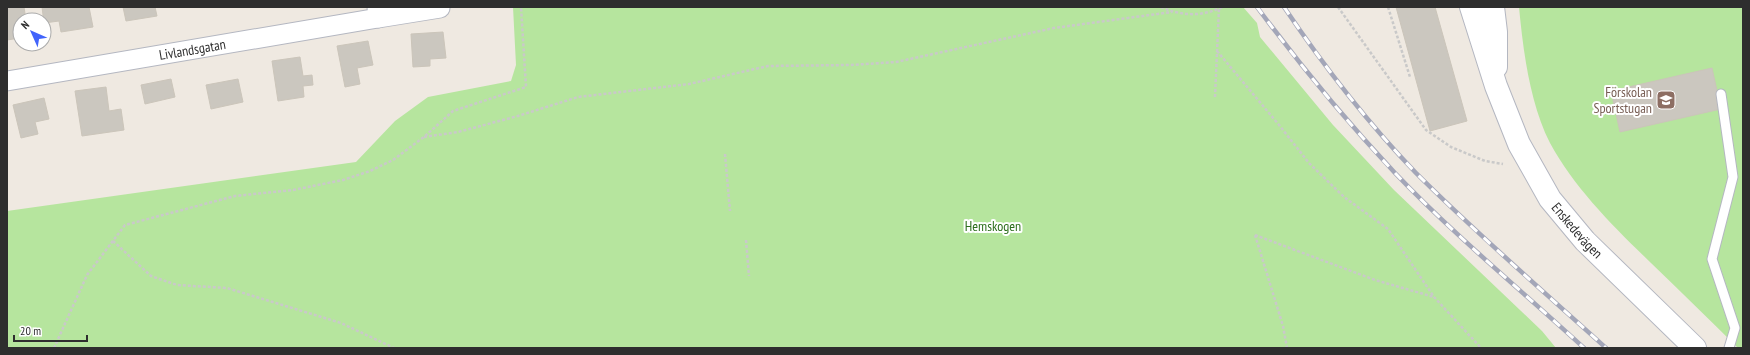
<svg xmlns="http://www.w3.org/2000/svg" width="1750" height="355" font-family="'PT Sans Narrow',sans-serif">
	<rect width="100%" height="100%" fill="#efe9e1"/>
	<path fill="#b6e59e" d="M513,7H1243L1257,23L1260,37L1333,125L1394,190L1542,331L1556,348H7V211L356,162L395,121L428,97L511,81L516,65Z
		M1519,7H1743V348H1738C1709,319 1680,291 1651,263C1614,227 1575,189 1550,143C1530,104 1523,50 1519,7Z"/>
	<path fill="#cbc7bf" stroke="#cbc5ba" d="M7,7H24L26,20H20V38L7,40Z
		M42,7H89L93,27L61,32L59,21L44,23Z
		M123,7H155L157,16L126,21Z
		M1396,7H1435L1467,121L1430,131Z
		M443,32L446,58L430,59V66L413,67L411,34Z
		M368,41L373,65L357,68L360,84L345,87L337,46Z
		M300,57L303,76L312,75L313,85L303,86L304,97L278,101L272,61Z
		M1712,68L1721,109L1620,132L1611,91Z
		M171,79L175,97L145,104L141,85Z
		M238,79L243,102L211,109L206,85Z
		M106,87L109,111L121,109L124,130L82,136L75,91Z
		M44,98L49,119L35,122L38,134L21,138L13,105Z"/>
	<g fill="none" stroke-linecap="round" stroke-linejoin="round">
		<g stroke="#b4b7c1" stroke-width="11">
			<path id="service" d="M1721,94L1733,177L1712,259L1735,328L1729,348"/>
		</g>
		<g stroke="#b4b7c1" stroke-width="21">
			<g id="minor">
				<path d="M377,7L378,18L440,8"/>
				<path id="s1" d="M7,81L378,18"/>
			</g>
		</g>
		<g stroke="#b4b7c1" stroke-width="24">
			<g id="tertiary">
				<path id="s2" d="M1471,7L1496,86L1519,144L1550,199L1585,241L1695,348"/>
				<path d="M1493,7L1496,32V67"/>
			</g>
		</g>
		<path stroke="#c9c9c9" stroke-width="2.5" stroke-dasharray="3 2" stroke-linecap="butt" d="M1161,7C1181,16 1202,17 1222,7
			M1338,7L1426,130L1451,147L1485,161L1503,164
			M1388,7L1410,77
			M1217,51L1279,125L1309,163L1344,197L1388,229L1434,297L1481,348
			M1215,97L1219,8
			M424,137L458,132L518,116L578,97L689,84L768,66L851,65L896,62L1054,28L1172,12
			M725,154L730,211
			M1255,235L1375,280L1434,297
			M1255,235L1283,326L1287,348
			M746,240L749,276
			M113,241L151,276L177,285L227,288L341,323L394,348
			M54,348L87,275L125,225L235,196L293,190L343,180L370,171L393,160L424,137L453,111L526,87L521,7"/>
		<use href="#service" stroke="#fff" stroke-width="9"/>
		<use href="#minor" stroke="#fff" stroke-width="19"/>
		<use href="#tertiary" stroke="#fff" stroke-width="22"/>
		<g stroke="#a3a6b8" stroke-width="4.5">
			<path id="rail" d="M1257,7C1300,65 1346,121 1395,173C1454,235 1521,290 1584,348
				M1284,7C1323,65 1367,122 1416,173C1477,234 1542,290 1606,348"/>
		</g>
		<use href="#rail" stroke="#fff" stroke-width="3" stroke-dasharray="9" stroke-linecap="butt"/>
	</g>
	<defs>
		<g id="school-square" transform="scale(1)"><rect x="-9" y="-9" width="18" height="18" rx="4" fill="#8d6e63" stroke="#fff"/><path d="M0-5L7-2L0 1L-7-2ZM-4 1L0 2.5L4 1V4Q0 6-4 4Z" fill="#fff"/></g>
	</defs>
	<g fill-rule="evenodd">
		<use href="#school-square" x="1666" y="100"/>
	</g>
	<g text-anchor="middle" stroke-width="4" stroke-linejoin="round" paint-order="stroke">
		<g font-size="14" fill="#2e2e2e" stroke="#fff">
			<text dy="5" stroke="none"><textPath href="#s1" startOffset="188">Livlandsgatan</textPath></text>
			<text dy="5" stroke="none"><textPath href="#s2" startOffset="250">Enskedevägen</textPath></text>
		</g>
		<g font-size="14" fill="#785e54" stroke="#fff" text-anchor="end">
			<text x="1652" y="97">Förskolan<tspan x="1652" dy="16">Sportstugan</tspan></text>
		</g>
		<g font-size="14" fill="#2c6e1b" stroke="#fff">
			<text x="993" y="231">Hemskogen</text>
		</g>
	</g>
	<rect width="1750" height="355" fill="none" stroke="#2e2e2e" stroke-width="16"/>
	<g transform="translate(32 32) rotate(315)"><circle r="19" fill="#ffffff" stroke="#ababab"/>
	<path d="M0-3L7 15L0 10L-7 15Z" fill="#4264fb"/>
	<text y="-6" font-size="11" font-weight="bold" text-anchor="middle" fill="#2e2e2e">N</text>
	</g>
	<path d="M14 335v6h73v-6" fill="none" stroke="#2e2e2e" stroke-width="2"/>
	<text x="20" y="335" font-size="12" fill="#2e2e2e" stroke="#ffffff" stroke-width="3" paint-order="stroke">20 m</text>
</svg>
